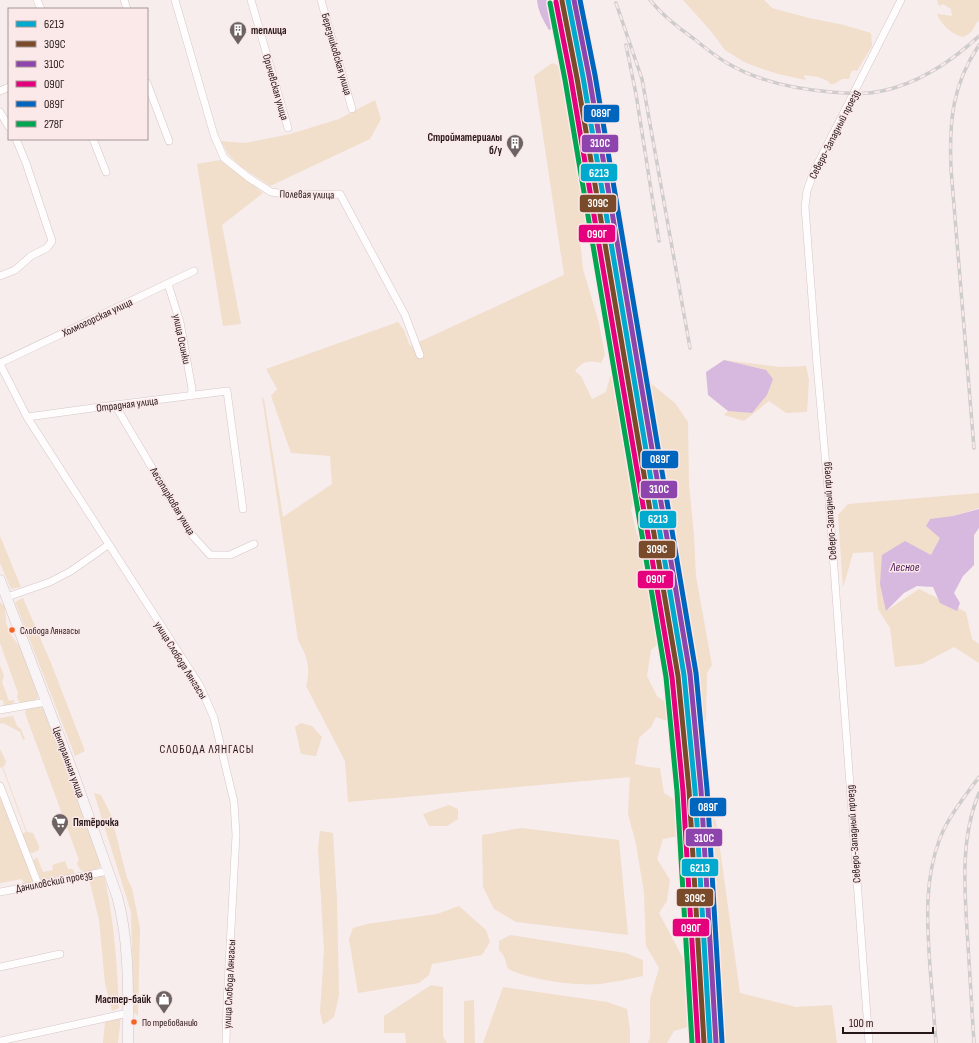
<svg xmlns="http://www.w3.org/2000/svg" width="979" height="1043" font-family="'Sofia Sans Condensed',sans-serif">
	<rect width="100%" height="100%" fill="#f7eded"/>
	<path fill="#f1decb" d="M683,0H764L772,8L809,18L844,25L871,33L872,46L857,71L854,70L851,72L849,79H842L834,84H830L828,81L818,77L804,75L806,80L778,74L757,67L744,62L725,50L710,30Z
		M937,0H979V21C975,23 976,25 973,29C971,33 967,35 963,37C952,35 941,24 937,14L952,16L951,9L943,4L939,6Z
		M552,63C564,66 569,79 574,89L601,239L595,241L589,231H579L583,269L599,323L605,355L601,363C588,360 583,361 575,371L581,376L592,399L606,392L610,376L618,383L623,395L640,487L631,509L637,535L652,540L649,555L642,559L663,640L651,650L647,676L657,696L675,709L678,720H664L656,717L651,727L639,738L635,764L648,767L660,768L664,793L683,805L689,834L663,839L657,859L670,880L667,901L659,913L684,960L691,1026L674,1031L667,1043H648L650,1038V999L659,968L646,946L644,893L636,844L628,814L630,777L348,802L345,761L306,686C311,668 307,656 298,640L262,397L264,399L283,517L332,484L330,456L291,453L271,396L277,389L266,369L398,322L404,330L410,346L564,275L534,76Z
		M375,100L381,119L370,139L270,186L240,166L228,154L221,141L245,143L290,134L339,119Z
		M220,160L263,193L222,225L241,324L223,326L197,164Z
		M724,360L780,367L806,366L809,380L807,412L786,413L769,401L744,421L724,415L728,411L752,413L766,370Z
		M647,380L675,403L688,422L689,485L694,534L696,576L712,665L707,673L706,721L695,726L690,699L678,604L655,471L646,402Z
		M979,493V508L953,516L929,520L926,526L941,537L931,555L886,611L919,589L966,612L972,639L979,644V663L954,647L922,664L895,667L890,628L878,609L873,552L853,553L843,588L838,515L848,504Z
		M0,536L21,587L11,589L0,563Z
		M23,598L51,663L85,751L75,756L15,602Z
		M0,602L5,607L6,623L11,635L20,647L38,696L36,700L21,703L18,700L17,696L18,693L0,643Z
		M0,665L4,676L2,682L9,701L14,700V702L11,705L4,706L3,700H0Z
		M40,706L43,708L101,864L100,867C91,873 80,875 77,863L79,860L25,713L26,709Z
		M13,716L17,726L21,729L25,739L23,740L20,732L3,723L0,724V718Z
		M301,723L312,726L322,737L316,756L301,754L295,727Z
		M0,749L6,761L5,765L3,767L27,832L33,833L39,846V850L32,853L29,852L22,834L26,832L2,767L0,768Z
		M94,793L101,795L111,815L127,878L132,888L140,928L138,1016L134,1013L131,912Z
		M0,796L2,798L33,881L32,882L24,884L22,879L0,883Z
		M449,805L458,809V819L447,826H429L423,814Z
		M701,815L716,820L740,993L796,1007L832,1005L837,1043H720Z
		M521,828L619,840L628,935L516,922L494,909L483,887L482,835Z
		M320,831L333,833L337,900L339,995L334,1017L323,1025L320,1012L324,951L318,848Z
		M37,857L43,872L53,870L52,865L65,861L68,869H73L74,872L72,874L41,880L33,861Z
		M104,875C114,919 117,963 119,1008L112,1011L105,983L99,920L89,879Z
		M459,906L486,930L490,942L482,955L432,964L429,975L419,983L358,993L349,939L353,928L367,924L437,914Z
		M510,935L626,953L643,960V976C629,979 614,982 600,984C574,986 531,980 508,969L504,956L499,950V941Z
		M431,985L443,987V1036L447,1043H406L405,1033H384V1016Z
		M503,987L607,1002L627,1009L630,1029V1043H483Z
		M474,1000L475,1043H464V1001Z
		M121,1016L118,1043H103L105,1021Z"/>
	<path fill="#d7b8de" d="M537,0H557L558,8L554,12V28L549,30C543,20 538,11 537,0Z
		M724,360L766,370L773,379L767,395L752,413L728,411L708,395L706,372Z
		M979,509V528L974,535V565L963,576L954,593L960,603L957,611L940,603L933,587L917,586L904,593L886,611L880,584L882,555L905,541L931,555L940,538L926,526L930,519L953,516Z"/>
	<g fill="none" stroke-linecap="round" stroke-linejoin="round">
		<g stroke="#d4c7c7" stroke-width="8">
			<path id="street" d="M37,0L41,9
				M124,0L127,9
				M175,0L214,135L224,158L249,178L271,192L292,195L340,194L405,315L420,355
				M251,0L288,128
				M321,0L352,109
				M147,83L169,141
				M0,91L9,87
				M0,112L9,127
				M93,139L106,172
				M0,276L15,270L31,256L47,248L52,241L26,163L16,139
				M168,284L180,322L192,389L191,396
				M0,363L194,271
				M0,364L27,417L200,686L214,718L234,802L236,835L227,1003L226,1043
				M115,405L191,534L210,555H230L254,544
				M27,417L115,405L227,391L243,509
				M7,597L50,582L71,571L108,545
				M0,710L46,702
				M0,786L38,884
				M0,892L108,871
				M0,967L60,954
				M0,1041L128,1013
				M869,1043L829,500L817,365L805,207L807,191L814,171L901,0"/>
		</g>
		<g stroke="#d4c7c7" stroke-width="11">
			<path id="secondary" d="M0,580L74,775L117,896C130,943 128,994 128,1043"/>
		</g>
		<use href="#street" stroke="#fefcfc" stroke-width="7"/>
		<use href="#secondary" stroke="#f8f3f5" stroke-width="10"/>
		<g stroke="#cfcccc" stroke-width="3.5">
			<path id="rail" d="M650,0C662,15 677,27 693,38C704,47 715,56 727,63C759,82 795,89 831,92C848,93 865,95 882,91C919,83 952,61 979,36
				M616,3L642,79L690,348
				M626,45L636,94L659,241
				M974,448L951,169C949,122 952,85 979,45
				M936,1043C934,1018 932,992 930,967C927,923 924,880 940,838C949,816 965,796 979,777
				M974,1043C972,1010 970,978 968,945C965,896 959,840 979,793"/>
		</g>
		<use href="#rail" stroke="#fbe9e9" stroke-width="2" stroke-dasharray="6" stroke-linecap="butt"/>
		<g stroke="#fbe9e9" stroke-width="8">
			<path id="rail-1" d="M568,0L583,77L684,675L695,790L710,1043"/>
		</g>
		<g stroke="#fbe9e9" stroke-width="8">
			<path id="rail-2" d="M562,1L577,78L678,676L689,790L704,1043"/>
		</g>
		<g stroke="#fbe9e9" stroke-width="8">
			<path id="rail-3" d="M574,0L589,76L690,674L701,790L716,1043"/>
		</g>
		<g stroke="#fbe9e9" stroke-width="8">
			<path id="rail-4" d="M556,2L571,79L672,677L683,791L698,1043"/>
		</g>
		<g stroke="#fbe9e9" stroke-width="8">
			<path id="rail-5" d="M580,0L595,75L696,673L707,789L722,1042"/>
		</g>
		<g stroke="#fbe9e9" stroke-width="8">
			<path id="rail-6" d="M550,3L565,80L666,677L677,791L692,1043"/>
		</g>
		<use href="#rail-1" stroke="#00a9ce" stroke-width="5"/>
		<use href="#rail-2" stroke="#7a4b2a" stroke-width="5"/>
		<use href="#rail-3" stroke="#8e44ad" stroke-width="5"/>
		<use href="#rail-4" stroke="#e5007d" stroke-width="5"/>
		<use href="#rail-5" stroke="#0065bd" stroke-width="5"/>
		<use href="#rail-6" stroke="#00a651" stroke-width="5"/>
	</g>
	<defs>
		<g id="building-pin" transform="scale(0.9)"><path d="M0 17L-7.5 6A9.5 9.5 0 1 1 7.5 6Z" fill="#6f6263" stroke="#fbe9e9"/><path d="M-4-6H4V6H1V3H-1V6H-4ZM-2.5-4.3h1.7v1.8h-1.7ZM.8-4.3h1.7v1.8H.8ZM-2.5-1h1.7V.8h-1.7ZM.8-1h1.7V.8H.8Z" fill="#fff"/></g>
		<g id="supermarket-pin" transform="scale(0.9)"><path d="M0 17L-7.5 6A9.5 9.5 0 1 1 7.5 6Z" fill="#6f6263" stroke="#fbe9e9"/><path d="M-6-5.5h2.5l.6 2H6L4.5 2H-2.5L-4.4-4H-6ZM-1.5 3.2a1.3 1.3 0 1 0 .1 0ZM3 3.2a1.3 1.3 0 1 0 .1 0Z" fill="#fff"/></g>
		<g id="shop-pin" transform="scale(0.9)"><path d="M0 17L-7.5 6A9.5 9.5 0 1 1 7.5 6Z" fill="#6f6263" stroke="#fbe9e9"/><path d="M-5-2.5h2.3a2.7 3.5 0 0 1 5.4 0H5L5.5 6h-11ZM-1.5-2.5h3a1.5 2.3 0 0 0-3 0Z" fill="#fff"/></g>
	</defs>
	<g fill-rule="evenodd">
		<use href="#building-pin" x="238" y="30"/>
		<use href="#building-pin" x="515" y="143"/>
		<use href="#supermarket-pin" x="60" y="822"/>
		<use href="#shop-pin" x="164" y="999"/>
	</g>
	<g fill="#f26522" stroke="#fbe9e9" stroke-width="1.5">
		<circle cx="12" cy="630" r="3.5"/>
		<circle cx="134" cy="1022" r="3.5"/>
	</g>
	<g text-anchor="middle" stroke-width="3" stroke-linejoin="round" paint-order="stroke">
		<g font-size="10" fill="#261718" stroke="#fbe9e9" text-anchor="start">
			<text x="20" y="634">Слобода Лянгасы</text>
			<text x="142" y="1026">По требованию</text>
		</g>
		<g font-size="11" font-weight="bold" fill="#261718" stroke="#fbe9e9" text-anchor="start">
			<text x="251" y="34">теплица</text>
			<text x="502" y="141" text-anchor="end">Стройматериалы<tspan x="502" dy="13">б/у</tspan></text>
			<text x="73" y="826">Пятёрочка</text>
			<text x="151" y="1003" text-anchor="end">Мастер-байк</text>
		</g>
		<g font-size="11" fill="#261718" stroke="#fbe9e9">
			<text transform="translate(337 54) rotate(74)" y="4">Березниковская улица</text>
			<text transform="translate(276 87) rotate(74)" y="4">Оричевская улица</text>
			<text transform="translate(834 134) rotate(-63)" y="4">Северо-Западный проезд</text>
			<text transform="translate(307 194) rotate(1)" y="4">Полевая улица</text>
			<text transform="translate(97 317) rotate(-25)" y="4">Холмогорская улица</text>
			<text transform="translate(182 339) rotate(78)" y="4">улица Осинки</text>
			<text transform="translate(127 404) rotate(-7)" y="4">Отрадная улица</text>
			<text transform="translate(173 501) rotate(59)" y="4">Лесопарковая улица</text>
			<text transform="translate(829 511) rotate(-94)" y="4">Северо-Западный проезд</text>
			<text transform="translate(181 660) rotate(58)" y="4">улица Слобода Лянгасы</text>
			<text transform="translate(69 762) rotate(70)" y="4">Центральная улица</text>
			<text transform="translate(853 834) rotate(-94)" y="4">Северо-Западный проезд</text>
			<text transform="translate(54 881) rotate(-11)" y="4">Даниловский проезд</text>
			<text transform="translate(229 984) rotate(-87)" y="4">улица Слобода Лянгасы</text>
		</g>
		<g font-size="12" font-style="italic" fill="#461554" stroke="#fbe9e9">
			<text x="905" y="571">Лесное</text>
		</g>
		<g font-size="12" letter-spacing="1" fill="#261718" stroke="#fbe9e9">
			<text x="207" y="753">СЛОБОДА ЛЯНГАСЫ</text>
		</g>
	</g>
	<g stroke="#fbe9e9" stroke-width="1.5">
		<rect x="583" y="104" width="37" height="19" rx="4" fill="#0065bd"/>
		<rect x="581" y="134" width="38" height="19" rx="4" fill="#8e44ad"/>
		<rect x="580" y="163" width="38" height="19" rx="4" fill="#00a9ce"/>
		<rect x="579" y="194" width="38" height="19" rx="4" fill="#7a4b2a"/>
		<rect x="578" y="224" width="38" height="19" rx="4" fill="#e5007d"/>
		<rect x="641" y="450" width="38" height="19" rx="4" fill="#0065bd"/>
		<rect x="640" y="480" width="38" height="19" rx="4" fill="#8e44ad"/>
		<rect x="639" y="510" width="38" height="19" rx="4" fill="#00a9ce"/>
		<rect x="638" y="540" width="38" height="19" rx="4" fill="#7a4b2a"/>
		<rect x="637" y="570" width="37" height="19" rx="4" fill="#e5007d"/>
		<rect x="689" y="797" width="38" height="20" rx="4" fill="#0065bd"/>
		<rect x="685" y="828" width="38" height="19" rx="4" fill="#8e44ad"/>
		<rect x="681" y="858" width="38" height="19" rx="4" fill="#00a9ce"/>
		<rect x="676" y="888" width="38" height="19" rx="4" fill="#7a4b2a"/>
		<rect x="672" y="918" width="38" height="19" rx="4" fill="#e5007d"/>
	</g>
	<g font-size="11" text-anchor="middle" font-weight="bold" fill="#fff">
		<text x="601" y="117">089Г</text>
		<text x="600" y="147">310С</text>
		<text x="599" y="177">621Э</text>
		<text x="598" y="207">309С</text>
		<text x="597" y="238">090Г</text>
		<text x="660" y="463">089Г</text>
		<text x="659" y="493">310С</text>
		<text x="658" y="523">621Э</text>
		<text x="657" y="553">309С</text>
		<text x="656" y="583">090Г</text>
		<text x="708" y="811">089Г</text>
		<text x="704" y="842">310С</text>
		<text x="700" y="872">621Э</text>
		<text x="695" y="902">309С</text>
		<text x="691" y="932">090Г</text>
	</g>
	<rect x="8" y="8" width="140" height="132" fill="#fbe9e9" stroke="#a69595"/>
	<rect x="16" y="21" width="20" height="6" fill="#00a9ce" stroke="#a69595"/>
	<text x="44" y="28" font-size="12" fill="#261718">621Э</text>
	<rect x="16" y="41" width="20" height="6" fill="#7a4b2a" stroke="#a69595"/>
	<text x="44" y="48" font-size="12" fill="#261718">309С</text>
	<rect x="16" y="61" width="20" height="6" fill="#8e44ad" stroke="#a69595"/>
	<text x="44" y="68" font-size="12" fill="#261718">310С</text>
	<rect x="16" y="81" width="20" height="6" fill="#e5007d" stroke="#a69595"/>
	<text x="44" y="88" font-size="12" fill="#261718">090Г</text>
	<rect x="16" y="101" width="20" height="6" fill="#0065bd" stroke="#a69595"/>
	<text x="44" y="108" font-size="12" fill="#261718">089Г</text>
	<rect x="16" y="121" width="20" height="6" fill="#00a651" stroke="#a69595"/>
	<text x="44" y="128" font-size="12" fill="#261718">278Г</text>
	<path d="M843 1027v6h90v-6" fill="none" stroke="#261718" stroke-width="2"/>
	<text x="849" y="1027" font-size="12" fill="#261718" stroke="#fbe9e9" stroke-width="3" paint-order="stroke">100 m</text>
</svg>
